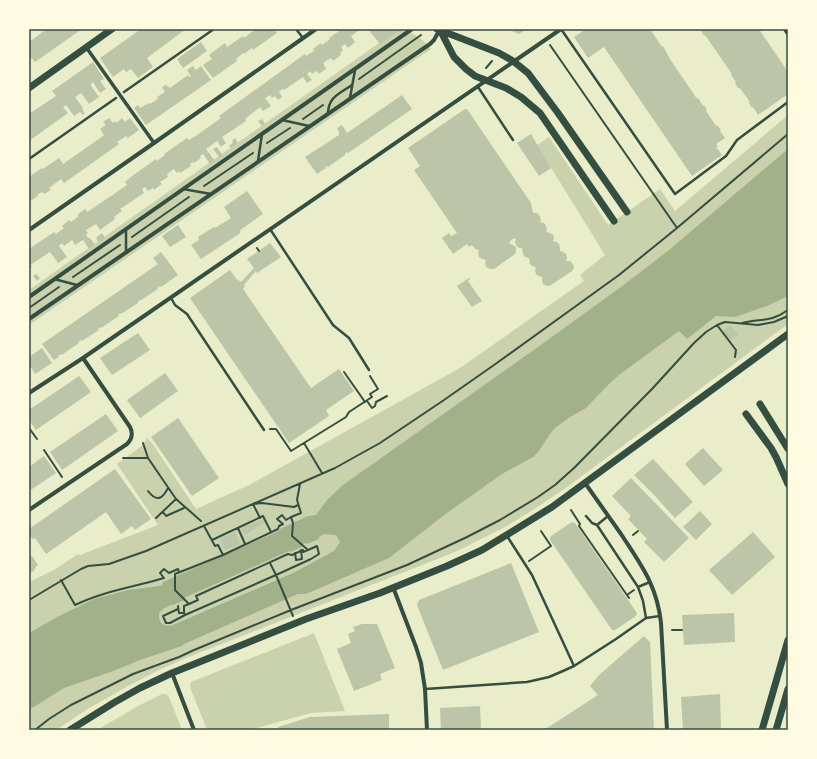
<svg xmlns="http://www.w3.org/2000/svg" width="817" height="759" font-family="Cabin,sans-serif">
	<rect width="100%" height="100%" fill="#e9edc9"/>
	<path fill="#cad2ad" d="M399,29H406L425,42L431,49L29,325V290Z
		M788,115V324L563,490L533,510L505,527L455,552L186,658L159,670L128,686L86,710L56,730H29V582L54,570L78,554L80,555L158,525L117,464L143,445L147,438L152,443L196,509L249,485L460,368L584,281L580,275L605,255L537,145L549,137L608,225L660,189L675,211Z
		M314,633L345,711L311,713L249,730H207L190,687L191,682Z
		M162,694H166L169,697L182,730H97L140,705Z"/>
	<path fill="#a3b18a" fill-rule="evenodd" d="M788,149V296L767,306L735,317L716,316L687,339L679,331L619,375L607,386L586,408L570,417L555,428L550,434L539,451L533,457L502,474L447,513L389,558L306,594H298L184,644L182,646L140,660L116,670L64,688L29,710V633L59,616L94,599L128,590L159,586L162,585L163,582L279,531L280,529L308,516H310L316,515L327,500L343,485L538,347L625,284L669,250ZM324,534L336,535L340,542L334,551L293,573L173,625C164,628 158,623 159,613L163,609L171,605H173L185,600L184,598L289,551L290,552L304,546L302,545L305,543L307,544L319,539V537Z"/>
	<path fill="#bcc5a7" d="M47,29H82L35,62L32,58L29,61V42Z
		M141,29H186L147,58L153,67L138,78L131,69L126,72L124,69L113,77L100,58Z
		M256,29H274L277,33L253,50L252,48L244,54L243,53L236,59L237,61L213,78L203,65L212,59L209,55L225,43L227,47L243,36L244,38Z
		M342,29H361L351,36L355,42L348,48L345,44L341,47L343,50L340,53L341,55L333,61L331,58L323,63L326,69L319,74L317,71L312,74L310,71L307,74L312,80L307,83L303,77L284,90L283,89L279,91L282,97L278,100L275,96L272,98L270,95L265,98L271,106L263,111L260,107L245,119L246,121L222,137L226,143L221,147L217,141L206,149L215,161L210,164L203,154L200,156L201,158L194,163L193,162L190,164L191,166L180,173L179,171L177,173L174,169L167,174L168,177L160,182L162,184L154,190L153,188L148,191L145,187L142,189L144,193L120,209L122,211L114,217L115,219L100,230L96,224L86,230L88,233L86,235L88,238H90L95,245L89,249L83,240L75,245L72,240L64,246L62,243L59,246L67,257L58,263L50,252L30,265L32,267L29,269V249L54,232L56,234L64,228L62,226L69,220L71,222L79,216L77,215L85,209L87,212L111,196L127,185L125,182L132,176L156,159L157,161L165,155L164,154L187,138L189,140L197,135L221,118L219,116L305,54L306,56L314,51L313,49L321,43L322,45L330,39L329,38Z
		M368,29H397L399,31L380,44Z
		M507,29H527L519,34Z
		M586,29H650L662,47L663,46L670,59L697,99L698,98L703,106L704,105L707,110L706,111L716,126L717,125L721,130L720,131L725,138L716,144L718,146L716,147L722,155L692,176L604,47L588,58L574,37Z
		M700,29H759L788,72V94L758,115L753,107L752,108L749,103L750,102L740,88H738L735,83L736,82L731,75L732,74L705,35L704,36Z
		M201,42L207,51L183,68L177,59Z
		M93,62L104,79L100,81L106,89L100,93L93,82L91,84V86L99,97L89,104L81,93L75,97L83,108L82,109L85,113L83,115L80,112L74,116L66,105L63,107L68,113L29,141V114L56,96L52,91Z
		M193,66L196,70L201,66L211,80L146,125L134,108L138,105L140,108L149,103L150,104L158,99L157,97L165,92L162,87L166,85L170,88L188,75L189,77L191,76L187,70Z
		M402,95L412,109L348,153L347,152L345,154V155L328,167L327,166L325,167L326,168L317,174L305,157L339,135V132L337,128L342,125L347,133Z
		M465,109H467L531,203L533,213H537L539,215L541,219L540,222L544,223L546,226L547,229L546,232L550,233L553,235L554,238L553,241L557,242L559,244L560,248V251L563,252L566,254L567,257L566,261H570L573,264L574,268L572,271L551,285L547,286L543,284L542,280V277L538,276L536,274L535,271L536,267L532,266L530,264L529,258L525,257L523,254L522,248H519L516,245L515,242L516,239L514,238L510,241L509,243L513,245L516,247V251L515,254L494,269H490L486,267L485,263L486,260L482,259L479,257L478,253L479,250L475,249L472,245L469,247L467,244L453,254L442,238L449,233L451,236L457,233L414,170L420,166L408,148Z
		M109,118L113,123L115,121L116,123L122,118L125,122L130,118L139,130L128,138L126,136L117,142L119,144L81,171L64,183L61,179L49,188L51,190L44,194L42,192L37,195L38,196L29,202V177L42,168L43,169L59,158L63,164L103,136L104,135L100,129L106,125L103,122Z
		M262,119L265,124L262,126L258,121Z
		M531,134L551,168L539,176L517,143Z
		M235,138L238,143L231,148L229,146L233,143L232,141Z
		M217,147L223,156L220,158L213,149Z
		M247,191L263,214L246,226L239,231L241,232L239,234L201,259L191,245L199,240L198,237L214,227L215,228L231,218L224,207Z
		M178,225L186,237L170,247L162,236Z
		M102,233L105,238L99,242L96,238Z
		M270,243L281,257L257,273L256,271L244,285L245,286L243,289L311,388L339,369L354,391L326,410L329,416L289,443L190,298L230,270L237,280V279L241,282L254,268L247,259Z
		M161,252L178,275L161,287L160,286L159,287L157,288L158,289L141,300H140L138,302V303L121,314V313L119,314L118,315L119,316L101,328V327L99,328L98,329L99,330L82,341L81,340L78,342L79,343L70,349L62,355L61,354L58,356L59,357L54,360L42,344L158,264L153,258Z
		M36,274L40,278L37,281L33,276Z
		M469,278L470,279L468,281L482,301L472,307L457,286Z
		M731,325L738,335L729,341L723,331Z
		M138,333L150,350L112,375L100,358Z
		M42,348L52,363L35,374L29,364V357Z
		M165,373L178,391L140,418L127,400Z
		M79,376L91,392L36,430L29,420V410Z
		M106,414L118,431L62,470L50,452Z
		M178,418L219,478L192,496L151,437Z
		M703,448L723,470L704,486L685,464Z
		M44,456L56,473L29,491V467Z
		M653,459L693,502L675,518L655,496L634,475Z
		M115,469L151,519L135,530L132,526L121,534L106,512L46,554L35,538L33,539L29,534V529Z
		M631,478L689,538L664,562L644,542L647,539L628,519L631,516L612,496Z
		M700,511L712,524L696,540L683,527Z
		M263,519L265,523L255,528V529L244,535L241,528Z
		M572,522L575,523L637,613L636,616L615,630H612L550,540V538L551,536Z
		M235,532L240,544L225,550L220,539Z
		M753,532L775,557L732,595L709,570Z
		M29,555L30,557L32,556L38,565L35,567L36,568L34,569L35,570L29,574Z
		M511,563L539,632L443,670L417,605L418,602L419,600Z
		M734,613L735,642L684,645L682,615Z
		M362,624H377L395,668L380,674L382,680L354,691L337,649L351,643L348,634L355,631L353,627Z
		M644,636L650,642L654,730H544L598,695L590,686L599,675Z
		M720,694L721,730H683L681,697Z
		M480,706L481,730H441L440,708Z
		M389,714V730H278V727L310,717Z"/>
	<g fill="none" stroke-linecap="round" stroke-linejoin="round">
		<path stroke="#344e41" stroke-width="2" d="M550,45L677,228
			M486,68L492,61
			M359,79L421,35
			M303,119L323,105
			M267,143L290,128
			M204,186L253,153
			M132,237L189,197
			M257,248L259,251
			M73,277L120,245
			M29,308L59,287
			M742,323C761,318 770,323 788,310
			M717,325L736,350L735,357
			M344,372L365,402
			M367,401L372,408L375,406L376,402L387,396
			M29,428L37,439
			M270,429H276L291,451L346,417L349,412L372,397L370,394L378,389L370,376
			M143,443L148,458L176,499L156,518
			M304,443L322,473
			M44,450L62,477
			M123,458H148
			M148,491C157,503 163,498 168,488
			M176,499L201,521
			M571,510L580,524L579,526L629,598
			M163,512L166,516L184,508
			M282,515L286,520L291,517L293,523L292,536L308,550L303,552V550L292,555L288,554L196,596L198,600L189,604L175,590V574L223,555L278,529L279,526L283,524L277,519Z
			M291,517L301,513L297,500L300,484
			M260,518L253,504L262,503L294,507L298,505
			M204,526L215,546L218,545L223,555
			M238,528L245,544
			M633,535L638,531
			M212,540L263,516L271,532
			M295,553L296,560L302,559L301,550
			M529,561L551,546L541,531
			M61,580L75,605C104,591 134,587 164,578L160,573L164,569L169,573L178,569L179,572
			M627,595L634,590
			M29,600L81,569L88,566L109,564L146,551L335,468L380,443L444,400L494,365L619,275L677,228L788,134
			M178,606L179,613H184V606L189,604
			M178,609L163,616L166,623H170L185,615
			M184,613L185,615L276,575L270,563
			M293,616L276,575L311,559L319,554L317,546L308,550
			M672,630H682
			M35,730L49,719L71,705L133,674L179,657L194,650L291,610L407,565L467,537L500,520L538,497L555,485L574,468L652,389L694,343L706,332L717,325L725,322L758,325L774,322L788,316"/>
		<path stroke="#344e41" stroke-width="2.5" d="M296,29L303,38
			M561,29L675,194L726,156L737,140L788,102
			M784,29L788,35
			M478,87L513,140
			M124,92L214,29
			M350,98L355,70
			M328,114C328,97 339,94 352,85
			M282,120L309,126
			M29,159L116,98
			M258,161L262,134
			M183,189L211,194
			M270,229L333,325L349,338L369,370
			M126,252V230
			M54,279L77,285
			M171,298L175,305L187,314L264,430
			M586,516L592,523L597,525L638,587L650,582
			M597,525L608,516
			M507,536L532,575L574,666
			M638,587L643,601L646,618L660,616
			M425,689L527,682L549,677L563,671L574,666L616,639L646,618"/>
		<path stroke="#344e41" stroke-width="3.5" d="M86,47L154,143"/>
		<path stroke="#344e41" stroke-width="4" d="M29,230L154,143L316,29
			M29,297L412,29
			M29,319L430,44L434,40L440,29
			M29,393L83,358L561,29
			M585,483C597,500 609,517 621,534C641,565 657,585 661,623L667,730
			M29,510L127,444C132,439 133,433 130,427L83,358
			M393,587L416,647L421,663L425,689L427,730
			M172,673L194,730"/>
		<path stroke="#344e41" stroke-width="7" d="M437,29L499,53L513,61L528,73L558,113L627,212
			M440,30L454,57L466,69L475,76L506,88L521,97L540,113L614,221
			M29,88L112,29
			M760,404L788,449
			M746,414L771,448L776,457L788,484
			M70,730L115,702L140,688L172,673L306,619L380,593L447,566L482,550L552,507L788,334
			M762,730L788,640
			M776,730L788,689"/>
	</g>
	<rect width="817" height="759" fill="none" stroke="#fefae0" stroke-width="60"/>
	<rect x="30" y="30" width="757" height="699" fill="none" stroke="#344e41" stroke-width="1.5"/>
</svg>
